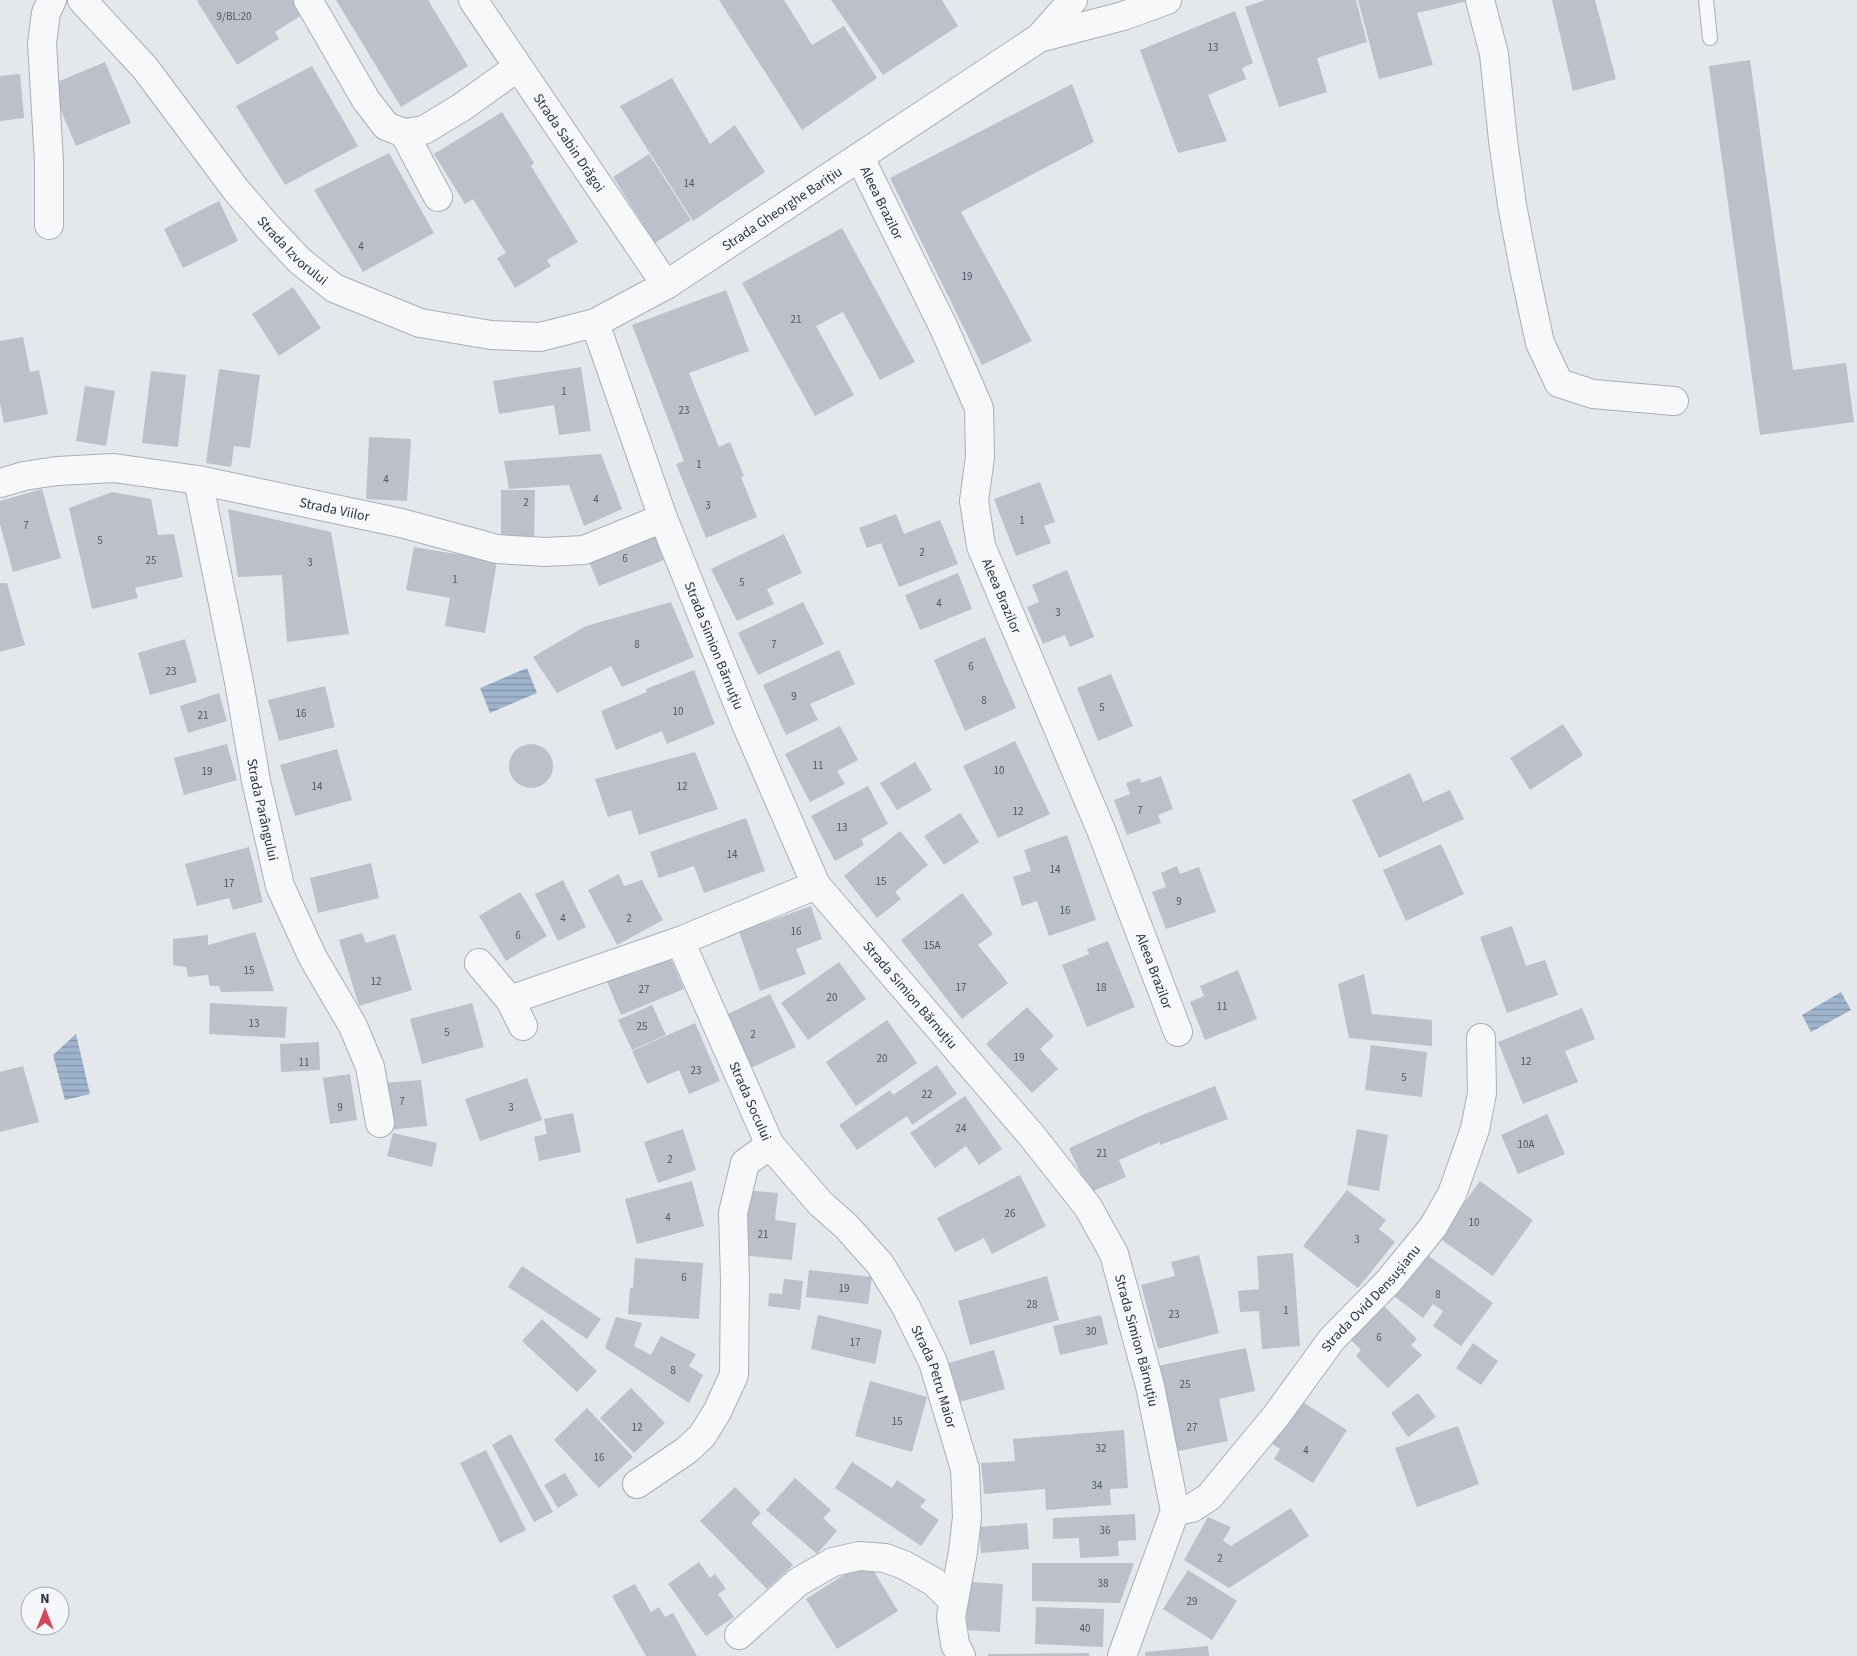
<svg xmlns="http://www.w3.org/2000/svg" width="1857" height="1656" font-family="'Source Sans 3',sans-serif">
	<defs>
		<pattern id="water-rules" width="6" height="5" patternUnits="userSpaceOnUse" patternTransform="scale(1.25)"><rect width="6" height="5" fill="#9fb4cc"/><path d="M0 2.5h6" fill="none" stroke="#8293a7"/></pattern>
	</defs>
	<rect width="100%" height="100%" fill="#e4e7ec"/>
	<path fill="url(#water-rules)" d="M527,668L537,693L490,713L480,688Z
		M1841,992L1851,1010L1811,1032L1802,1015Z
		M76,1034L90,1094L65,1100L53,1055Z"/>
	<path fill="#bbc0ca" d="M199,0H293L302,15L275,32L279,39L237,65L197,1Z
		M336,0H428L468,66L401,107Z
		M719,0H784L812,45L844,26L877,78L802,130Z
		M831,0H942L958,26L883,75Z
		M1265,0H1356L1367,42L1317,58L1327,92L1279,107L1245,7Z
		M1358,0H1468V1L1417,13L1433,65L1379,79Z
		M1552,0H1595L1616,79L1573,91Z
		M1235,11L1253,63L1242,68L1246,79L1208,95L1227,141L1178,153L1140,50Z
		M1750,60L1793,370L1846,363L1854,422L1760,435L1709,66Z
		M105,62L131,123L76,146L50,85Z
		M312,66L358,146L285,185L236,106Z
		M20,74L24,118L0,121V76Z
		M672,78L710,144L735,125L765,172L693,221L620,106Z
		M1072,84L1094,142L961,212L1032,341L982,365L890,178Z
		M502,112L534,163L531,166L578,242L547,260L551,266L515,288L497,258L506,253L473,199L465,204L434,154Z
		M389,153L434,233L363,272L314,190Z
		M649,154L691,220L655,243L613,177Z
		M219,201L238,241L183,268L164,229Z
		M842,228L915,362L880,380L843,312L816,326L854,395L815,416L742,283Z
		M293,287L321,328L279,356L252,314Z
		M726,290L749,351L689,373L719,447L730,442L744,476L741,477L757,517L706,538L676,464L684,461L632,325Z
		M23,337L30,372L39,370L48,414L4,423L0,403V341Z
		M581,367L591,431L559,435L554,405L499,414L493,381Z
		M219,369L260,375L250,448L234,446L231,467L206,463Z
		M151,371L186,375L178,447L142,443Z
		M85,386L115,391L106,446L76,441Z
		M369,437L411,439L407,501L366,499Z
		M601,454L622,509L584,526L569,485L509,489L504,461Z
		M1040,482L1055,522L1044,526L1051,543L1016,556L994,499Z
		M42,489L61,558L13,572L0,524V501Z
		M501,490H535L534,545H501Z
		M112,492L151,499L158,535L174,534L183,577L135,588L138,598L92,609L69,508Z
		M228,509L331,532L349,634L287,642L282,575L238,577Z
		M896,514L904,534L940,520L958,564L899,587L881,543L867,548L859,528Z
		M653,532L664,560L599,586L588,559Z
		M784,534L802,573L767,589L774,604L737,621L711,569Z
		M414,547L497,561L485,633L445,626L450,598L406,590Z
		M1067,570L1094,637L1070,647L1065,635L1043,644L1027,607L1039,602L1032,585Z
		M958,573L972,609L920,630L905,595Z
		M0,583H7L25,645L0,652Z
		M671,602L694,657L622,687L611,666L557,693L533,657L586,626Z
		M803,602L824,644L758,675L738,633Z
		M985,637L1016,708L965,731L934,660Z
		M185,639L197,682L150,695L138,653Z
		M839,650L855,684L810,704L818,720L786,735L763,685Z
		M694,670L715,724L667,744L662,731L616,750L601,711L647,692L646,689Z
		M1111,674L1133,726L1098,741L1077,688Z
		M325,686L335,727L279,741L268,700Z
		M219,693L227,721L188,733L180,706Z
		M1563,724L1583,755L1530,790L1510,758Z
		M840,726L858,760L837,771L845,784L810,802L785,754Z
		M1015,741L1050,814L998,838L963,766Z
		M509 766a22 22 0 1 1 44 0a22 22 0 1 1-44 0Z
		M227,744L237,780L184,795L174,758Z
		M337,749L352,800L295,816L280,765Z
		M695,752L718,809L639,835L631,810L608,817L595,779Z
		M915,762L932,790L897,810L880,783Z
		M1410,773L1423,802L1450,790L1464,819L1379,858L1352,800Z
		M1161,776L1173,809L1158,815L1161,823L1127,835L1114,800L1130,794L1126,783L1140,778L1141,783Z
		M868,786L888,824L861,839L864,845L835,861L811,816Z
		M960,813L979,842L944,865L924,836Z
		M746,818L765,871L704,893L694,866L659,878L650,852Z
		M900,831L928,865L895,892L901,899L877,918L844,876Z
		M1067,835L1096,920L1049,936L1037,901L1022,906L1013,877L1031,871L1024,850Z
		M1441,844L1464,894L1406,921L1383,870Z
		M249,847L263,902L233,910L229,898L197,906L185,864Z
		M371,863L379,898L318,913L310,878Z
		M1177,866L1180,874L1199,867L1216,912L1166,929L1152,892L1166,887L1161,873Z
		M619,874L624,886L642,880L663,920L617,945L588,890Z
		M563,880L586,927L558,941L535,894Z
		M520,892L547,936L506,961L479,916Z
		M962,893L993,934L978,945L1008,983L962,1019L901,940Z
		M811,906L822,939L796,949L806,974L760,991L739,932Z
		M1512,926L1526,966L1545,960L1558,995L1507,1013L1480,937Z
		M255,932L274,991L221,992L219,986H210L208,975L188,977L186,967L173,965V939L208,935V945Z
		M362,933L366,943L395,934L412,990L359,1006L339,940Z
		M1108,941L1135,1007L1087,1027L1062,965L1089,954L1087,949Z
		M671,959L684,989L621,1015L605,977L630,967L633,974Z
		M839,962L866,999L808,1040L781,1003Z
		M1238,970L1257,1019L1205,1040L1190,1002L1204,996L1200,986Z
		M1364,974L1372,1014L1432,1020V1046L1349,1038L1338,984Z
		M770,994L796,1047L751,1068L726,1015Z
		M210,1003L287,1007L285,1038L209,1034Z
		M472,1003L484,1047L422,1064L410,1019Z
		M652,1005L666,1035L632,1050L618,1020Z
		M1027,1007L1054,1036L1040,1049L1058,1069L1032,1093L986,1044Z
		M1582,1008L1595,1039L1565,1051L1578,1082L1523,1104L1498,1042Z
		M887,1020L917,1063L856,1106L826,1062Z
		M695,1023L720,1081L689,1094L679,1070L647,1084L632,1051Z
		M319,1042L320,1070L281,1072L280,1044Z
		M1371,1045L1427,1052L1422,1097L1365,1090Z
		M937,1065L957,1094L912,1125L907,1116L857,1150L839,1125L890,1090L893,1095Z
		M23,1066L39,1122L0,1132V1072Z
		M350,1074L357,1120L330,1124L323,1078Z
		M527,1078L542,1120L480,1141L465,1099Z
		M421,1080L427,1126L388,1130L383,1083Z
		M1215,1086L1228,1119L1160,1145V1142L1119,1160L1126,1177L1089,1193L1069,1148L1147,1113Z
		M965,1096L1002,1149L979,1165L966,1146L935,1168L910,1133Z
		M573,1113L581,1152L539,1161L534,1137L547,1134L544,1119Z
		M1547,1114L1565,1154L1518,1174L1501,1135Z
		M683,1129L696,1170L658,1183L644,1142Z
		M1357,1129L1388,1135L1379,1191L1347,1185Z
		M393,1133L437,1143L432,1167L387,1156Z
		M1020,1175L1046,1226L992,1254L984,1238L955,1252L937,1218Z
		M692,1181L704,1226L637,1244L625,1199Z
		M1480,1181L1533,1220L1493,1276L1439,1238Z
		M744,1190L778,1193L775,1220L796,1223L792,1260L739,1255Z
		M1347,1190L1386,1220L1379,1229L1395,1242L1358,1288L1303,1246Z
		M1422,1251L1493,1303L1461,1346L1433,1326L1443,1311L1433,1304L1423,1318L1391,1294Z
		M1293,1253L1300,1346L1262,1349L1259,1311L1240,1312L1238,1291L1259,1289L1257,1256Z
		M1199,1255L1219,1333L1158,1349L1141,1285L1175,1276L1171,1262Z
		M635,1258L703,1263L699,1319L628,1314L630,1288H633Z
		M522,1266L601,1319L587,1339L508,1287Z
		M809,1270L872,1277L868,1304L806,1297Z
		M1047,1276L1059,1320L970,1345L958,1301Z
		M784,1279L803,1281L800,1310L768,1306L769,1293L782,1294Z
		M1379,1301L1417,1339L1411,1345L1422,1355L1388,1388L1356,1356L1361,1350L1346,1335Z
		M818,1315L882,1330L875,1364L811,1349Z
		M1101,1315L1108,1344L1060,1355L1053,1326Z
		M616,1317L642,1323L634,1346L651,1355L661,1336L696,1354L689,1366L703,1375L689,1403L605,1348Z
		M542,1319L597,1371L577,1392L522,1341Z
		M1473,1343L1498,1361L1481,1385L1456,1368Z
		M1246,1348L1255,1391L1219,1399L1228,1441L1174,1452L1157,1366Z
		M994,1350L1005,1389L953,1404L942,1365Z
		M870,1381L927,1397L912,1452L855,1436Z
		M631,1388L665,1423L634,1453L600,1418Z
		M1418,1393L1436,1417L1408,1437L1391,1413Z
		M1293,1396L1347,1430L1313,1483L1274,1459L1280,1449L1266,1440Z
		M587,1408L633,1457L599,1488L554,1440Z
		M1458,1426L1479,1484L1417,1507L1395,1448Z
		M1124,1430L1128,1488L1110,1489L1111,1505L1046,1510L1045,1489L984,1494L981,1463L1015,1461L1013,1439Z
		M511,1434L553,1512L534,1522L492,1445Z
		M486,1450L526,1530L500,1543L460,1463Z
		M852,1462L892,1488L897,1480L926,1500L920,1507L939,1520L921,1546L835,1488Z
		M565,1473L578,1495L558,1508L544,1485Z
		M795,1478L831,1510L823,1518L837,1531L817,1554L766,1510Z
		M735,1487L761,1513L751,1523L793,1565L767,1589L700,1521Z
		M1291,1508L1309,1536L1229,1588L1184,1560L1208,1517L1231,1527L1223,1541L1231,1546Z
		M1135,1514L1136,1540L1118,1541L1119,1556L1080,1558L1079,1538L1053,1539V1518Z
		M1027,1523L1029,1549L981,1553L979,1527Z
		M867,1560L898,1611L837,1649L806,1599Z
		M699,1562L710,1578L715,1574L726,1589L718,1594L734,1617L706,1636L668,1584Z
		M1032,1563H1134L1120,1603L1032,1601Z
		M1188,1570L1237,1601L1212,1640L1163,1609Z
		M969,1582L1003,1584L1000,1632L966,1630Z
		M635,1584L651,1612L659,1607L665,1617L673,1613L697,1656H646L612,1596Z
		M1036,1607L1104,1609L1103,1647L1035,1644Z
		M1208,1646L1209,1656H1145V1652Z
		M1089,1653V1656H988V1654Z"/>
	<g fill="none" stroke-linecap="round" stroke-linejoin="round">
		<g stroke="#a9aeb7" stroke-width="16">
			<path id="service" d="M1706,0L1710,38"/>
		</g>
		<g stroke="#a9aeb7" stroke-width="30">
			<g id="minor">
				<path id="s1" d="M82,0L145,68L236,190L268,227L300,261L334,288L420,323L491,335L540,337L595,323L666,285L1039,38L1123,16L1167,0"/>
				<path d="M308,0L366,100L386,126L404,133L424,130L462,107L518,67"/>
				<path id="s2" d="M473,0L666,285"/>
				<path d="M1480,0L1494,54L1503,140L1512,205L1525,273L1540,343L1559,383L1593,394L1674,401"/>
				<path d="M1039,38L1073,0"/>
				<path d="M404,133L438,197"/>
				<path id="s3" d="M860,158L944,328L979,408L980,457L974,501L981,546L1101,830L1178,1032"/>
				<path d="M49,225V162L42,43L46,13L52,0"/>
				<path id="s4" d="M595,323L663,518L746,724L816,885L1032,1136L1088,1207L1114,1254L1150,1386L1175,1511L1122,1656"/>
				<path id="s5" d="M198,480L239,682L256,781L280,886L313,958L353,1026L370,1067L380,1123"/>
				<path id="s6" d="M0,483L24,476L57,471L114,468L198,480L401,523L497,549L545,552L584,550L663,518"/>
				<path id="s7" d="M816,885L680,941L770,1145L820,1203L846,1226L880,1264L906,1307L933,1362L965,1469L967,1517L963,1552L951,1617L955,1644L961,1656"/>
				<path d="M479,963L510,1000L523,1026"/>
				<path d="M510,1000L680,941"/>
				<path d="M637,1484L687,1450L702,1436L717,1412L734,1375L735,1280L733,1213L745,1163L770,1145"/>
				<path id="s8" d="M1175,1511L1192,1508L1209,1497L1276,1416L1332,1339L1389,1281L1433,1227L1452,1194L1475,1129L1482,1093L1481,1038"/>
				<path d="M739,1635L798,1582L833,1562L859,1556L885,1558L904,1565L934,1582L953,1601"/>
			</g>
		</g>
		<use href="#service" stroke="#f7f8fa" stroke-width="14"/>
		<use href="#minor" stroke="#f7f8fa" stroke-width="28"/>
	</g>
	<g text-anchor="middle" stroke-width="5" stroke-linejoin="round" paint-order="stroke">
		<g font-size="11" fill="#4f5766">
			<text x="234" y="20">9/BL:20</text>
			<text x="1213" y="51">13</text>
			<text x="689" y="187">14</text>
			<text x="361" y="250">4</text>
			<text x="967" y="280">19</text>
			<text x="796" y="323">21</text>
			<text x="564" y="395">1</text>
			<text x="684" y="414">23</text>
			<text x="699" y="468">1</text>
			<text x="386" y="483">4</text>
			<text x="596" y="503">4</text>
			<text x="526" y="506">2</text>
			<text x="708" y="509">3</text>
			<text x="1022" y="524">1</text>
			<text x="26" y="529">7</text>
			<text x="100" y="544">5</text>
			<text x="922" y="556">2</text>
			<text x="625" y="562">6</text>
			<text x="151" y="564">25</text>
			<text x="310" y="566">3</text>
			<text x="455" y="583">1</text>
			<text x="742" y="586">5</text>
			<text x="939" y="607">4</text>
			<text x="1058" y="616">3</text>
			<text x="637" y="648">8</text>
			<text x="774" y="648">7</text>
			<text x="971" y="670">6</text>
			<text x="171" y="675">23</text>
			<text x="794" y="700">9</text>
			<text x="984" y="704">8</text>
			<text x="1102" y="711">5</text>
			<text x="678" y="715">10</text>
			<text x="301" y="717">16</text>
			<text x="203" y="719">21</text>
			<text x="818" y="769">11</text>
			<text x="999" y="774">10</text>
			<text x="207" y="775">19</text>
			<text x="317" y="790">14</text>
			<text x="682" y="790">12</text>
			<text x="1140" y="814">7</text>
			<text x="1018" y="815">12</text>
			<text x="842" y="831">13</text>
			<text x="732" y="858">14</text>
			<text x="1055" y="873">14</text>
			<text x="881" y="885">15</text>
			<text x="229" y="887">17</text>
			<text x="1179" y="905">9</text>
			<text x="1065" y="914">16</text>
			<text x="563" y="922">4</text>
			<text x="629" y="922">2</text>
			<text x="796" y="935">16</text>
			<text x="518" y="939">6</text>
			<text x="932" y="949">15A</text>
			<text x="249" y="974">15</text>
			<text x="376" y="985">12</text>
			<text x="961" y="991">17</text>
			<text x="1101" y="991">18</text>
			<text x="644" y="993">27</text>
			<text x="832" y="1001">20</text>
			<text x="1222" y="1010">11</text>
			<text x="254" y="1027">13</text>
			<text x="642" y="1030">25</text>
			<text x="447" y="1036">5</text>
			<text x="753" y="1038">2</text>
			<text x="1019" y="1061">19</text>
			<text x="882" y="1062">20</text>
			<text x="1526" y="1065">12</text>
			<text x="304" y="1066">11</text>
			<text x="696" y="1074">23</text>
			<text x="1404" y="1081">5</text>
			<text x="927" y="1098">22</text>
			<text x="402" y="1105">7</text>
			<text x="340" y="1111">9</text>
			<text x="511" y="1111">3</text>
			<text x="961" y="1132">24</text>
			<text x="1526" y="1148">10A</text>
			<text x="1102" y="1157">21</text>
			<text x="670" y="1163">2</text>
			<text x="1010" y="1217">26</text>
			<text x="668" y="1221">4</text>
			<text x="1474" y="1226">10</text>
			<text x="763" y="1238">21</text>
			<text x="1357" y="1243">3</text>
			<text x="684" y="1281">6</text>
			<text x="844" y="1292">19</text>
			<text x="1438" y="1298">8</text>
			<text x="1032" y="1308">28</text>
			<text x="1286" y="1314">1</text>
			<text x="1174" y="1318">23</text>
			<text x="1091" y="1335">30</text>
			<text x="1379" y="1341">6</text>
			<text x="855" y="1346">17</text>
			<text x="673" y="1374">8</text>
			<text x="1185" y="1388">25</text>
			<text x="897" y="1425">15</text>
			<text x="637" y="1431">12</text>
			<text x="1192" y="1431">27</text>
			<text x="1101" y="1452">32</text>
			<text x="1306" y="1454">4</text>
			<text x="599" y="1461">16</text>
			<text x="1097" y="1489">34</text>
			<text x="1105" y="1534">36</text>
			<text x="1220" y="1562">2</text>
			<text x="1103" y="1587">38</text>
			<text x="1192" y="1605">29</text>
			<text x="1085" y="1632">40</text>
		</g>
		<g font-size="14" fill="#2b3445" stroke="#f4f6f9">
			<text dy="5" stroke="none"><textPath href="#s2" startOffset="172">Strada Sabin Drăgoi</textPath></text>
			<text dy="5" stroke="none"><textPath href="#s3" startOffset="50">Aleea Brazilor</textPath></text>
			<text dy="5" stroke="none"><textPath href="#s1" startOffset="874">Strada Gheorghe Barițiu</textPath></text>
			<text dy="5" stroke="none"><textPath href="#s1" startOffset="328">Strada Izvorului</textPath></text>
			<text dy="5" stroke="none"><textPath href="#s6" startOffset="340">Strada Viilor</textPath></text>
			<text dy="5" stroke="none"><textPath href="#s3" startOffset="470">Aleea Brazilor</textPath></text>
			<text dy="5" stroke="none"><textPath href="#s4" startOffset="344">Strada Simion Bărnuțiu</textPath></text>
			<text dy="5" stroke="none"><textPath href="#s5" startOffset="336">Strada Parângului</textPath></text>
			<text dy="5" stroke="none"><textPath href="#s3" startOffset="875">Aleea Brazilor</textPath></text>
			<text dy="5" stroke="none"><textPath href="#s4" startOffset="749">Strada Simion Bărnuțiu</textPath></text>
			<text dy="5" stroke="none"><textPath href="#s7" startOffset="322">Strada Socului</textPath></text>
			<text dy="5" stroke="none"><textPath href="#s8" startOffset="294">Strada Ovid Densușianu</textPath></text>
			<text dy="5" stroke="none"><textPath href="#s4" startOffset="1169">Strada Simion Bărnuțiu</textPath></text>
			<text dy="5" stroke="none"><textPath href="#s7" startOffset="658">Strada Petru Maior</textPath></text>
		</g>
	</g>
	<g transform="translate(45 1611)"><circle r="24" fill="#f4f6f9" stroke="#a4a8b1"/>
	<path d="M0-4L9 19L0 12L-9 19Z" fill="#d1495b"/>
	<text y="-8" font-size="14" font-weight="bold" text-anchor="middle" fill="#2b3445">N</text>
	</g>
</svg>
